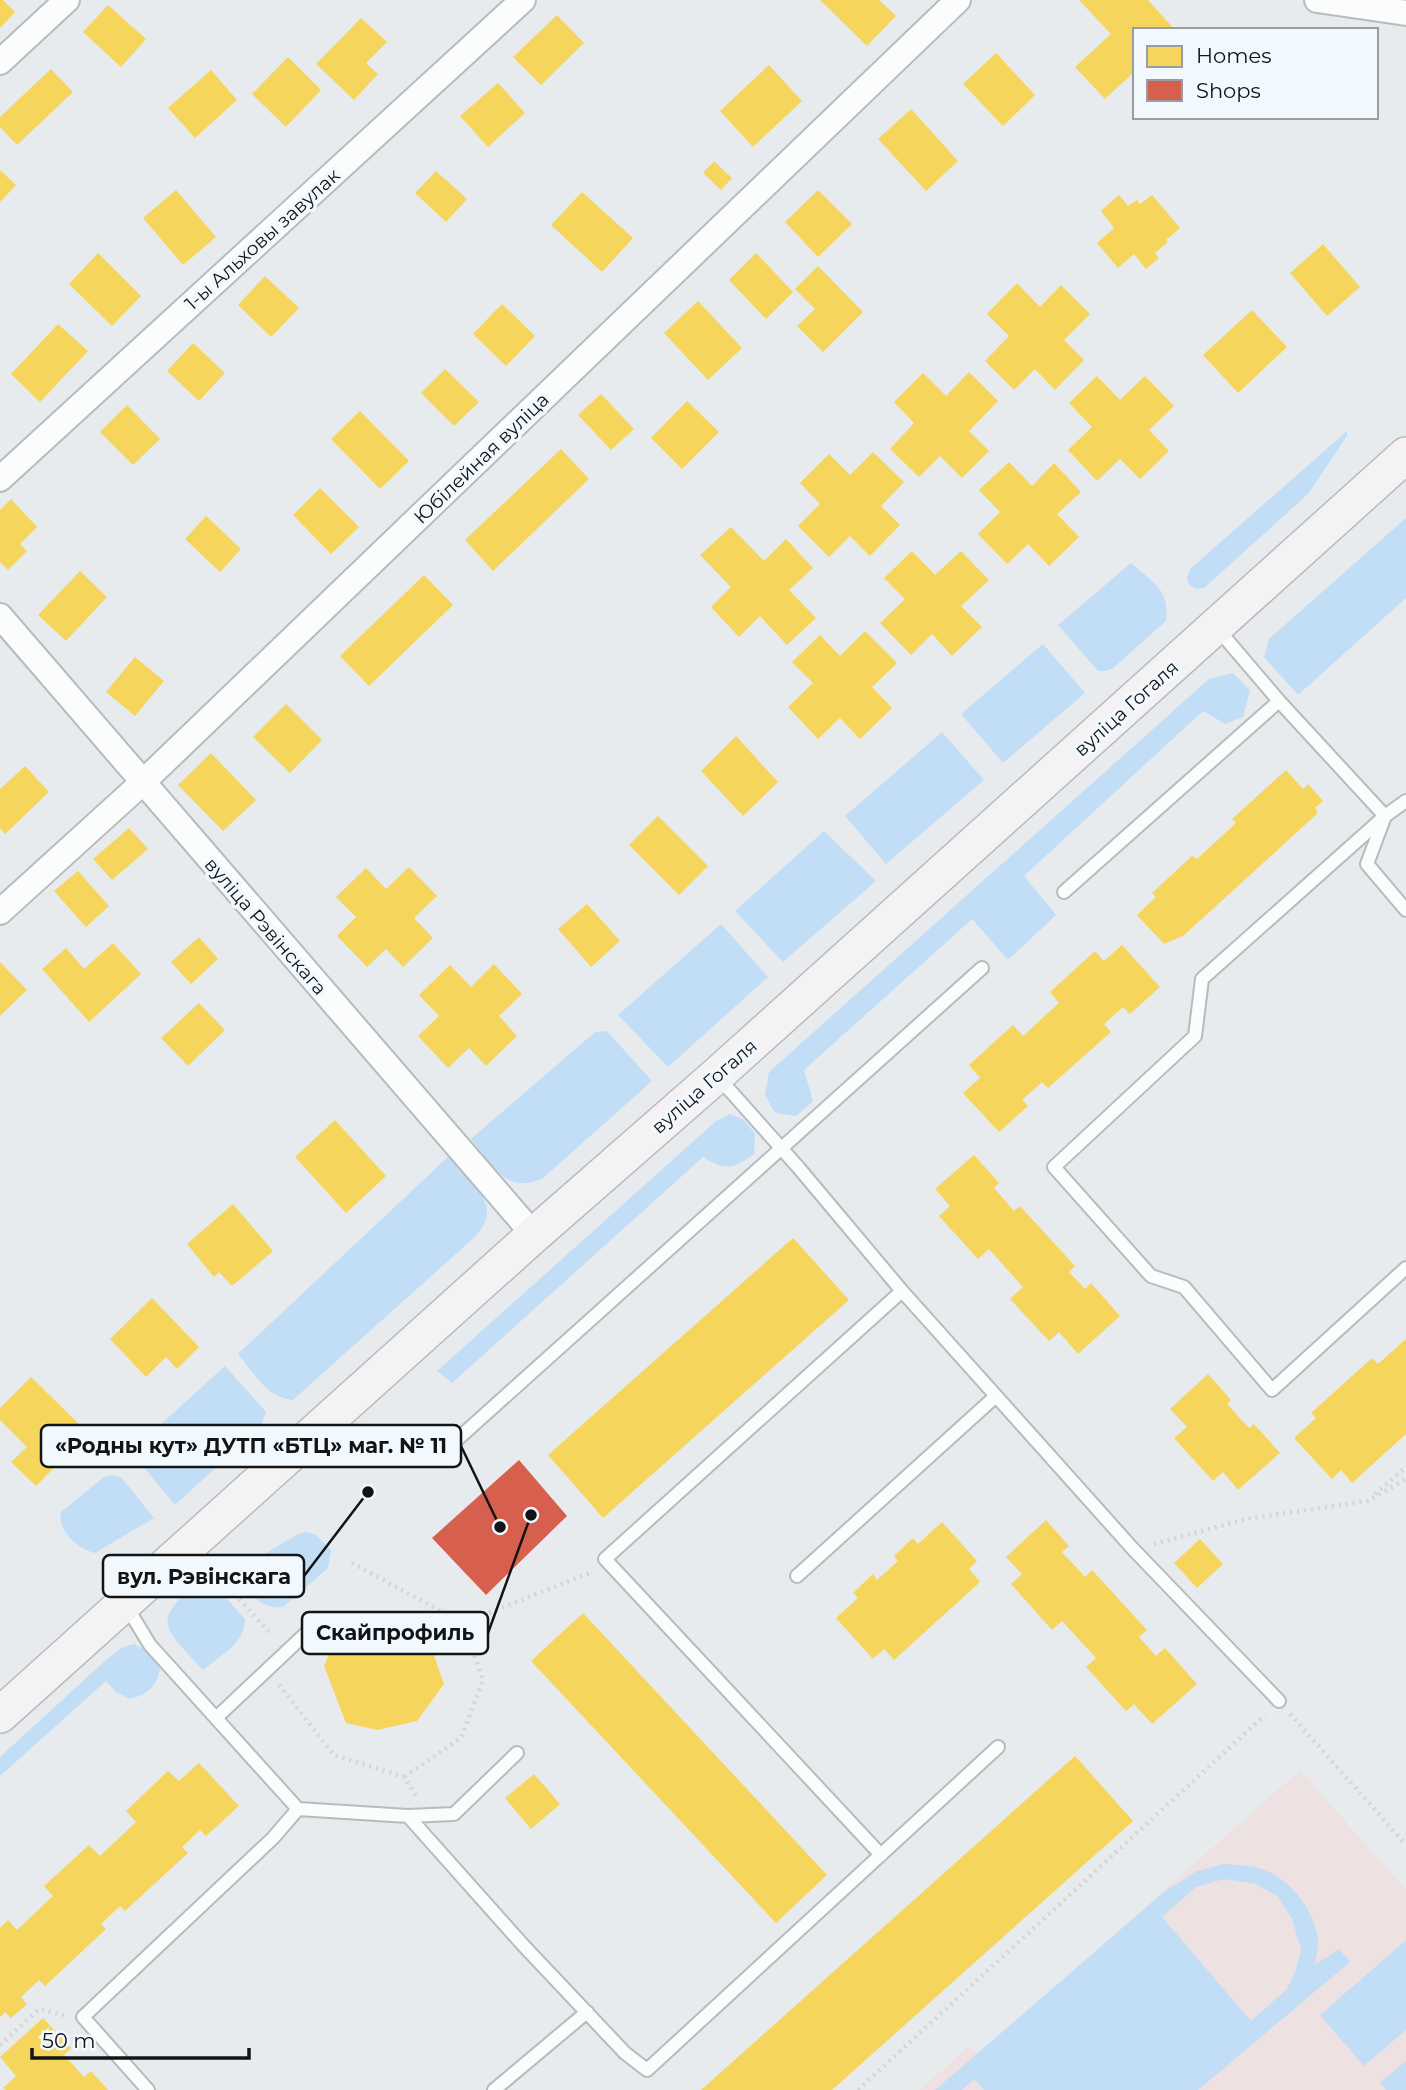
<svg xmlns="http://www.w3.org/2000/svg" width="1406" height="2090" font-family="Montserrat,sans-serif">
	<rect width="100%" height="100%" fill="#e7ebee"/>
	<path fill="#eee1e1" d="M1300,1770L1406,1890V2090H920L969,2046L979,2054Z"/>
	<path fill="#c1def6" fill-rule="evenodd" d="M1347,431V436L1308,494L1204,588L1197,589L1189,585L1187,578L1190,569Z
		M1406,518V598L1298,695L1264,657L1269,639Z
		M1131,563C1153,583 1170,589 1166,621L1113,668L1106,671H1098L1058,625Z
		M1043,644L1085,693L1003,763L961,714Z
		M1233,673L1250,690L1243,717L1225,724L1203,711L1024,876L1056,915L1008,960L972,919L804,1070L813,1101L796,1116L775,1113L765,1095L769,1072L1209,679Z
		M942,732L984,780L886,864L845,816Z
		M824,831L876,881L783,962L735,911Z
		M721,924L768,977L668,1067L618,1015Z
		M607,1031L652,1081L542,1179C504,1194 493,1165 471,1139L595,1032Z
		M730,1114L744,1120L755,1134L754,1154C734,1169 725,1171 703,1157L452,1383L437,1371L716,1121Z
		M449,1156C463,1171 493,1197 486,1220C484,1225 480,1230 477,1235L293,1400C267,1398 254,1373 238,1354Z
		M225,1366L266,1412L261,1426L175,1505L142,1465L135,1454L139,1444Z
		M112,1475L122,1478L154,1518L95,1553C78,1549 57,1531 61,1512L104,1477Z
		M307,1532L316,1535L331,1550L328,1568L283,1607C260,1610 246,1591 242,1571L246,1565L298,1534Z
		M205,1574L245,1619C245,1643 221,1655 203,1670C155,1620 156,1620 205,1574Z
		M134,1644L149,1652L160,1669C156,1687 148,1694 130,1699L116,1692L106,1681L0,1776V1757L107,1659L123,1647Z
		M1224,1864C1236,1865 1250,1865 1262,1869C1290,1878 1313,1909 1318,1938C1319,1947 1316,1957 1315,1965L1339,1949L1350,1962L1198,2090H984L974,2079L962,2090H935L1164,1892L1197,1871ZM1224,1879L1256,1884L1277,1896L1292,1919L1301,1949L1296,1970L1287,1989L1251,2021L1162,1917L1196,1887Z
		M1406,1940V2030L1364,2066L1320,2015Z
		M1406,2061V2090H1386L1380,2083Z"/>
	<path fill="#f6d55c" d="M0,0H3L15,12L0,28Z
		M820,0H879L896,16L867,46Z
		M1079,0H1148L1175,30H1135V71L1105,99L1075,67L1111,34Z
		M108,5L146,39L121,67L83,32Z
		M557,15L584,43L541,85L513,57Z
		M361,18L387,42L366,63L378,74L354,100L316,64Z
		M996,53L1035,95L1003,126L963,84Z
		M288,57L321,90L286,127L252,94Z
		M769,65L802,101L753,147L720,111Z
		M51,69L73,92L17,145L0,127V117Z
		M211,70L237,100L195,138L168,108Z
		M498,83L525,113L488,147L460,116Z
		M911,109L958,161L926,191L878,139Z
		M714,161L732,178L721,190L703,173Z
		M0,170L16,185L0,202Z
		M436,171L467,199L446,222L415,193Z
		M176,190L216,237L183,265L143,218Z
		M818,190L852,224L818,257L785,222Z
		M582,192L633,238L602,272L551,225Z
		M1119,195L1128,206L1137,200L1140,204L1152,195L1180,228L1166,240L1168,242L1155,253L1159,258L1146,269L1134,254L1118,268L1097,243L1114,228L1101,211Z
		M1323,244L1360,287L1327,316L1290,273Z
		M98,253L141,296L112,326L69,284Z
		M756,253L793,292L766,319L729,280Z
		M818,266L863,312L823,352L797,326L815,309L795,289Z
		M265,276L299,308L271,337L238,305Z
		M1017,283L1040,307L1061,285L1090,314L1064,340L1084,360L1055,390L1035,369L1014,390L985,361L1009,336L987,314Z
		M698,301L742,348L708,380L664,333Z
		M502,304L535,336L506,366L473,334Z
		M1252,310L1287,347L1238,393L1203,355Z
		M58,324L88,351L40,402L11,374Z
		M193,343L225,373L199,401L167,371Z
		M445,369L479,402L454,426L421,393Z
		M969,372L998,401L969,431L989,451L962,478L940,456L919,477L890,449L914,423L894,402L923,373L946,396Z
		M1097,376L1120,400L1145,376L1174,406L1149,430L1169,451L1140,479L1120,459L1097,481L1068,450L1092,427L1069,403Z
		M601,394L634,429L611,450L578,415Z
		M687,401L719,432L682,469L651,438Z
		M127,405L160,439L133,465L100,432Z
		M360,411L409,461L380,489L331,439Z
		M561,449L589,479L493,571L465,540Z
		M873,452L904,482L881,506L900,525L870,556L850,536L829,557L798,526L820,504L800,483L829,454L850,475Z
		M1009,462L1032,486L1054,463L1081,492L1057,514L1079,537L1049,566L1028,544L1007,564L978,534L1000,512L979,490Z
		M320,488L359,527L331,554L293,515Z
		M11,499L37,527L20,544L27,551L8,570L0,562V510Z
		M206,516L241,549L220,572L185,539Z
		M731,527L764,561L786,539L813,568L789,590L816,618L787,645L760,616L739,637L711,607L731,587L700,555Z
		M912,551L935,575L961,551L989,580L961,606L982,627L952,656L932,634L911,655L880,623L905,599L884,578Z
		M80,571L107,597L66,641L38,615Z
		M424,575L453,605L369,686L340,656Z
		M865,631L897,663L872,687L892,708L860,739L840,718L818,739L788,707L813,683L792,662L820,635L840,656Z
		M135,657L164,681L135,716L106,692Z
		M286,704L322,740L290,773L253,737Z
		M736,736L778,782L743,816L701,771Z
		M211,753L256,800L223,831L178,785Z
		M25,766L49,792L5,834L0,828V789Z
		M1286,770L1303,789L1308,784L1323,801L1315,808L1318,813L1183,936L1164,944L1137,915L1156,897L1152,893L1192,856L1197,859L1236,823L1232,819Z
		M658,816L708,866L679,895L629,845Z
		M129,828L148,849L112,880L93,859Z
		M409,867L437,896L414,918L433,938L403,967L386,949L367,967L337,936L356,917L336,897L366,868L386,889Z
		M78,871L109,906L86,927L54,891Z
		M587,904L620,941L591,967L558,929Z
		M199,937L218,959L191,984L171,962Z
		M113,943L141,974L89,1022L42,969L66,948L84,969Z
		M1122,945L1160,987L1130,1014L1123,1007L1104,1024L1111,1032L1048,1088L1042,1082L1022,1100L1028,1106L999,1132L963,1093L980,1078L969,1065L1013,1025L1023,1036L1059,1003L1050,992L1095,951L1104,961Z
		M0,962L27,990L0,1016Z
		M494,964L522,994L499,1016L517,1036L486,1066L469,1048L448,1068L418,1036L439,1016L419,995L450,965L471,987Z
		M199,1003L225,1030L188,1066L161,1038Z
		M335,1120L386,1176L346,1213L295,1157Z
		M974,1155L999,1183L994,1188L1014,1211L1020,1206L1075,1266L1069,1272L1085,1289L1091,1283L1120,1316L1078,1354L1059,1332L1049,1341L1010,1299L1023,1287L989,1249L978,1259L939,1216L950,1206L935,1189Z
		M233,1204L273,1251L232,1286L219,1272L214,1277L187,1244Z
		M793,1238L849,1300L603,1518L548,1455Z
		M152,1298L199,1347L177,1369L166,1357L146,1377L110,1339Z
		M1406,1339V1434L1352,1483L1341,1470L1332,1479L1294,1438L1316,1418L1311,1413L1372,1358L1378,1364Z
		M1208,1374L1231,1400L1227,1404L1249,1428L1254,1424L1280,1453L1238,1490L1223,1472L1213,1481L1174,1438L1187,1427L1170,1409Z
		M31,1377L88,1433L36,1486L11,1462L27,1447L0,1420V1408Z
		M1046,1520L1069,1546L1062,1552L1085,1577L1092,1570L1147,1630L1139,1637L1156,1656L1165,1648L1197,1684L1152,1724L1134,1704L1126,1711L1086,1667L1096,1658L1062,1621L1052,1630L1011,1584L1022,1574L1006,1557Z
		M942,1522L977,1561L969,1569L980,1582L894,1660L884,1649L873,1659L836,1618L858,1598L853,1593L873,1574L877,1580L898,1561L894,1556L913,1538L918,1544Z
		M1200,1539L1223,1564L1197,1588L1174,1563Z
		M583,1613L827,1875L776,1923L531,1661Z
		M391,1615L426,1633L444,1684L417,1721L377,1730L346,1723L324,1666L339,1631Z
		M1075,1756L1133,1821L832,2090H701Z
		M199,1763L239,1806L206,1836L200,1830L182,1847L188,1853L125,1911L120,1906L101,1924L106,1929L45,1986L39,1980L21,1997L27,2004L11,2018L5,2012L0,2017V1928L8,1920L17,1930L53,1896L44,1886L89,1845L100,1856L136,1822L126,1811L168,1771L179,1781Z
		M534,1774L560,1804L531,1829L505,1798Z
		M43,2018L71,2048L64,2055L84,2077L91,2071L108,2090H6L3,2088L16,2076L0,2057Z"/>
	<path fill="#d6604d" d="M519,1460L567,1516L486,1595L432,1538Z"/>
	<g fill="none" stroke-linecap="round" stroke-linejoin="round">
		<g stroke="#b8bbbe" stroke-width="16">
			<path id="lane" d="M1216,627L1279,701L1385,816L1367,864L1406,910
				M1406,801L1385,816L1202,979L1195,1036L1054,1167L1151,1276L1184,1287L1272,1390L1406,1268
				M1064,892L1279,701
				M717,1076L798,1167L902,1291L605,1559L881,1855
				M902,1291L1133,1549L1279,1701
				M441,1454L982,968
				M797,1576L996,1396
				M125,1604L150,1645L298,1809L408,1816L523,1945L625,2053L647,2070L998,1747
				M217,1717L320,1620
				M408,1816L454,1814L517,1753
				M148,2090L83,2017L273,1838L298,1809
				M494,2090L587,2012"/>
		</g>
		<g stroke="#b8bbbe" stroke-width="28">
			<path id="street" d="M1317,0L1406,13
				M0,62L67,0
				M0,479L523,0
				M0,616L534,1235
				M0,912L142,783L958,0"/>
		</g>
		<g stroke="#b8bbbe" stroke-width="38">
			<path id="secondary" d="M0,1715L534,1235L717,1075L1406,455"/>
		</g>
		<path stroke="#d3d4d4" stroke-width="4.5" stroke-dasharray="2 5" stroke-linecap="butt" d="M1375,1494L1406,1467
			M1154,1544L1246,1519L1368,1501L1406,1479
			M352,1563L463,1623L483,1680L461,1738L404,1777
			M211,1568L271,1634
			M463,1623L592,1572
			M279,1685L334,1755L404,1777L417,1797
			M1290,1714L1406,1845
			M0,2045L39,2009L64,2015
			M858,2090L1265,1715"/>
		<use href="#lane" stroke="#fbfcfc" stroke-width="12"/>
		<use href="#street" stroke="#fbfcfc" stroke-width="24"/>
		<use href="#secondary" stroke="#f5f2f3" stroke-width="35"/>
	</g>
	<g text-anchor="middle" stroke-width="7" stroke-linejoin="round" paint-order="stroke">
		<g font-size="19" fill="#121416" stroke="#f1f8fe">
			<text transform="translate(262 239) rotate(-42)" y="7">1-ы Альховы завулак</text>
			<text transform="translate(481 458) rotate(-44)" y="7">Юбілейная вуліца</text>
			<text transform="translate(1126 708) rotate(-42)" y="7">вуліца Гогаля</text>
			<text transform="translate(266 926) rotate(49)" y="7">вуліца Рэвінскага</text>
			<text transform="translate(704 1086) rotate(-41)" y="7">вуліца Гогаля</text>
		</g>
	</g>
	<path fill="none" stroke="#121416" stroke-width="2.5" d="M500 1527L461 1446M368 1492L304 1576M531 1515L488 1633"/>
	<g fill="#121416" stroke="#f1f8fe" stroke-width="2.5">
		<circle cx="500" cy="1527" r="7"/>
		<circle cx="368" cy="1492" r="7"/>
		<circle cx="531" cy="1515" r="7"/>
	</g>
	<g fill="#f1f8fe" stroke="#121416" stroke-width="2.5">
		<rect x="41" y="1425" width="420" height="42" rx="7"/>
		<rect x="103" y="1555" width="201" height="42" rx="7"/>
		<rect x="302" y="1612" width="186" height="42" rx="7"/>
	</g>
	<g font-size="21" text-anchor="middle" font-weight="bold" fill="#121416">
		<text x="251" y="1453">«Родны кут» ДУТП «БТЦ» маг. № 11</text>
		<text x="204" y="1584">вул. Рэвінскага</text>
		<text x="395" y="1640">Скайпрофиль</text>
	</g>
	<rect x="1133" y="28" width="245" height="91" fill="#f1f8fe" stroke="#989da1" stroke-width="2"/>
	<rect x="1147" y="46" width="35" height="21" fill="#f6d55c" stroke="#989da1" stroke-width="2"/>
	<text x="1196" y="63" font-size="21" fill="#121416">Homes</text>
	<rect x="1147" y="80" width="35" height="21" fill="#d6604d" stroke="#989da1" stroke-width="2"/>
	<text x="1196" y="98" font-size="21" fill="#121416">Shops</text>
	<path d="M32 2048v10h217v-10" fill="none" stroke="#121416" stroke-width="3.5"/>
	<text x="42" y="2048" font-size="21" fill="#121416" stroke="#f1f8fe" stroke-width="5" paint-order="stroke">50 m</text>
</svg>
